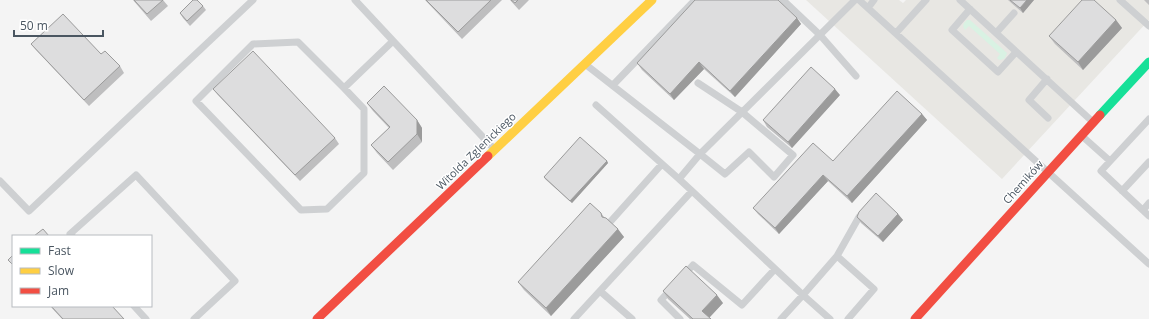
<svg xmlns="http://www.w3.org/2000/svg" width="1149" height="319" font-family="'Open Sans',sans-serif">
	<rect width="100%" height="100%" fill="#f4f4f4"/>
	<path fill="#e8e7e3" d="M806,0H899L903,3L906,0H1149V20L1002,179Z"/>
	<path fill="#d9f2e3" d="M967,20H970L1007,53L1005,58C1002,60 999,61 997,58L1000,54L969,26L965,30C962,26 963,23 967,20Z"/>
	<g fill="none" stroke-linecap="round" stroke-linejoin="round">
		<path stroke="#ced0d2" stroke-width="7" d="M355,0L494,149
			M783,0L820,35L856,76
			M859,0L1149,264
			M960,0L1094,123
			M1120,0L1149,26
			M868,8L874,0
			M970,9L952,30L998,72L1016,52
			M896,33L926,0
			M996,33L1014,13
			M1047,79L1029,100L1048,118
			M698,83L742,112L793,155L774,177L749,152L725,174L700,154L855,0
			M613,85L695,0
			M344,88L298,42L253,44L196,101L301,210L327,209L364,173V109L344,88L393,41
			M596,105L679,179
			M1149,119L1101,171L1149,216
			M1082,136L1110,161
			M0,181L29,211L253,0
			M692,191L803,295L837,256L874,289L848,319
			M1122,191L1149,162
			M1143,210L1149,203
			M611,221L662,164
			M72,236L70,234L136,175L235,281L194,319
			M837,256L859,217
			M683,276L693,265L742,305L775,269
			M671,289L661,300L680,319
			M600,291L632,319
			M134,306L146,319
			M574,319L692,191L679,179L700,154L585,64
			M781,319L803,295L830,319"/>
		<path stroke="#16e098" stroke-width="9" d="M1100,115L1149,62"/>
		<path stroke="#ffcf43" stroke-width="9" d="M488,156L652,0"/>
		<path stroke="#f24e42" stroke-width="9" d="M317,319L488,156
			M915,319L1100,115"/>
	</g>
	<path fill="#bebebf" d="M133,0H163L168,6L151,21Z
		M425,0H502L462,39Z
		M510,0H529L519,10Z
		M1008,0H1034L1023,13Z
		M1144,0H1149V5Z
		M203,6L206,10L190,26L183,18L180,13Z
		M797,18L801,24L735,97L704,69L674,100L642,70L637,63Z
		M1116,20L1122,28L1083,70L1055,44L1049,36Z
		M31,44L101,54L120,66L124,73L89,106L36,50Z
		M213,89L335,138L339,144L300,181L218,95Z
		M840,95L792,148L767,127L763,120Z
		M367,103L417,120L422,128V142L393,170L377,153L371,145L389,128L373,111Z
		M922,114L927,120L852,203L828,181L779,234L758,214L753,208L833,161Z
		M607,161L608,163L572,203L545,179L544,177Z
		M601,213L604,217L624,237L551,316L524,290L518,282Z
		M898,214L903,220L883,242L861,223L857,217Z
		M663,291L723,303L709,318L711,319H690L668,299Z
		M50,306H112L124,319H62Z"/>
	<path fill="#9b9b9b" d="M1027,0H1034L1023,13L1020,8Z
		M797,18L801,24L735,97L730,91Z
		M1116,20L1122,28L1083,70L1078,62Z
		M699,62L704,69L674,100L670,94Z
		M835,89L840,95L792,148L788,142Z
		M922,114L927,120L852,203L847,196Z
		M417,120L422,128V142L417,134Z
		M607,161L608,163L572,203L570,201Z
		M823,175L828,181L779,234L775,228Z
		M898,214L903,220L883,242L878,236Z
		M618,229L624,237L551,316L546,308Z
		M717,295L723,303L708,319L702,311Z"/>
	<path fill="#ddddde" stroke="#9b9b9b" d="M134,0H163L147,14Z
		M193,0H197L203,6L187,21L180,13Z
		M426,0H491L458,32Z
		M511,0H518L515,3Z
		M695,0H778L797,18L730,91L699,62L670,94L637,63Z
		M1010,0H1027L1020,8Z
		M1082,0H1094L1116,20L1078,62L1049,36Z
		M63,14L101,54L105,51L120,66L84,100L31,44Z
		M253,51L335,138L295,175L213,89Z
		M811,67L835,89L788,142L763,120Z
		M384,86L417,120V134L388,162L371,145L390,127L367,103Z
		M897,91L922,114L847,196L823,175L775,228L753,208L813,143L833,161Z
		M580,137L607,161L570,201L544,177Z
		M876,193L898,214L878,236L857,217L859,212Z
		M590,203L601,213L602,217L606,218L618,229L546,308L518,282Z
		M43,229L49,236H34Z
		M13,255V265L8,260Z
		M686,266L717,295L702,311L711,319H693L663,291Z
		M51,306H112L124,319H63Z"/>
	<g text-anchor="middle" stroke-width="3" stroke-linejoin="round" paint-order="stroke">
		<g font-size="11" fill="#4a5661" stroke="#fff">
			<text transform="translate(476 151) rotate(-44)" y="4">Witolda Zglenickiego</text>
			<text transform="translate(1023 182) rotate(-48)" y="4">Chemików</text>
		</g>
	</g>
	<rect x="12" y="235" width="140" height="72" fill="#ffffff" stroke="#b7bbc0"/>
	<rect x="20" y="248" width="20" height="6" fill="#16e098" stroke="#b7bbc0"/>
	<text x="48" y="255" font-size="12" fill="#4a5661">Fast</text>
	<rect x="20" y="268" width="20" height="6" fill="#ffcf43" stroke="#b7bbc0"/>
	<text x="48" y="275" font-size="12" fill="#4a5661">Slow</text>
	<rect x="20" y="288" width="20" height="6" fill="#f24e42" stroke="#b7bbc0"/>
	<text x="48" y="295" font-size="12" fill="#4a5661">Jam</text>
	<path d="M14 30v6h89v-6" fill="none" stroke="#4a5661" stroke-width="2"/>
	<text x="20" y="30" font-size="12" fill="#4a5661" stroke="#ffffff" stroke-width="3" paint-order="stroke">50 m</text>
</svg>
